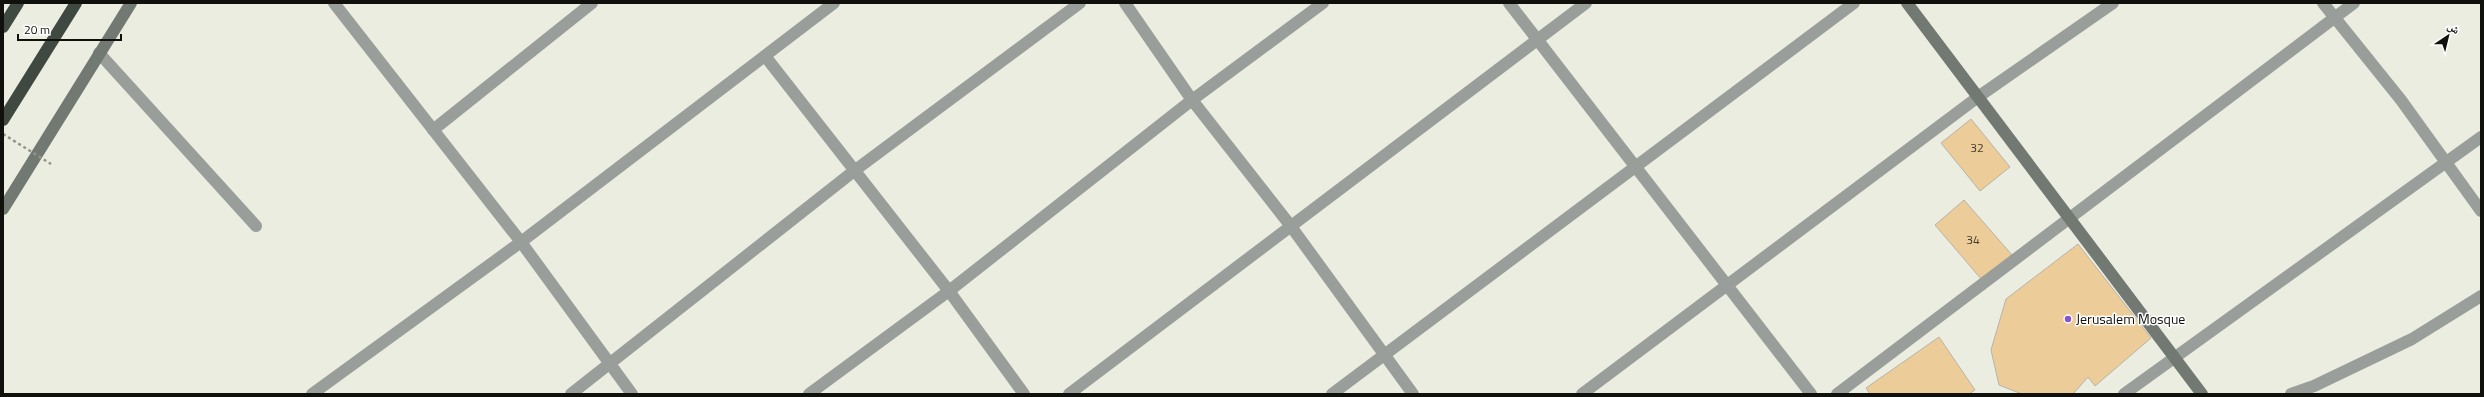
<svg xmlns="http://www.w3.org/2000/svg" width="2484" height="397" font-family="'Titillium Web','Noto Naskh Arabic',sans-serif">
	<rect width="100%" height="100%" fill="#ebede0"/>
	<path fill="#eccd99" stroke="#b9b2a7" d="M1971,119L2010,167L1980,191L1941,143Z
		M1964,200L2012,255L1982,280L1935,225Z
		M2078,244L2151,338L2095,386L2088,377L2073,394H2022L1999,385L1991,350L2006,299Z
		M1939,337L1975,390L1969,394H1870L1866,388Z"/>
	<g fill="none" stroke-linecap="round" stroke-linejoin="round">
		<path stroke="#9a9e9a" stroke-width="12" d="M1509,3L1811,394
			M2323,3L2401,100L2481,211
			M765,56L949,291L1024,394
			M433,130L592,3
			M571,394L854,171L1080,3
			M1069,394L1586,3
			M1582,394L1978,97L2113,3
			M2124,394L2481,137
			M2291,394L2314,386L2412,339L2481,296"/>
		<path stroke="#9a9e9a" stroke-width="12" d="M334,3L521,242L632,394
			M1125,3L1192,100L1290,225L1413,394
			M99,53L256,226
			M312,394L521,242L834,3
			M809,394L949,291L1192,100L1323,3
			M1332,394L1854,3
			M1837,394L2354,3"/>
		<path stroke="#727973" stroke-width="12" d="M1907,3L2202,394
			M3,209L131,3"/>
		<path stroke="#404941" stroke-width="12" d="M3,27L18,3
			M3,120L76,3"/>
		<path stroke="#93958b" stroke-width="2.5" stroke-dasharray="3 3" stroke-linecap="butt" d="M3,134L51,164"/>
	</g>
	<circle fill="#8c52c9" stroke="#fff" stroke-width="1.5" cx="2068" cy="319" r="4"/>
	<g text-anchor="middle" stroke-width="3" stroke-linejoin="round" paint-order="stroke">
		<g font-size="12" fill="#47402f">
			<text x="1977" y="152">32</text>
			<text x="1973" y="244">34</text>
		</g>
		<g font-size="14" fill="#10110c" stroke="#fff" text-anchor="start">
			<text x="2076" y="324">Jerusalem Mosque</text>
		</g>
	</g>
	<rect width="2484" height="397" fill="none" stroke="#10110c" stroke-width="8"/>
	<g transform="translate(2448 36) rotate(35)" stroke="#ffffff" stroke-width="3" paint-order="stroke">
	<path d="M0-3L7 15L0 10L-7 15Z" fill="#10110c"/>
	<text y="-6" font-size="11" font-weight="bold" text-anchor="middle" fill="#10110c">ش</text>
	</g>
	<path d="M18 34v6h103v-6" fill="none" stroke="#10110c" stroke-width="2"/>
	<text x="24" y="34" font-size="12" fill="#10110c" stroke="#ffffff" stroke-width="3" paint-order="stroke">20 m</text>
</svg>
